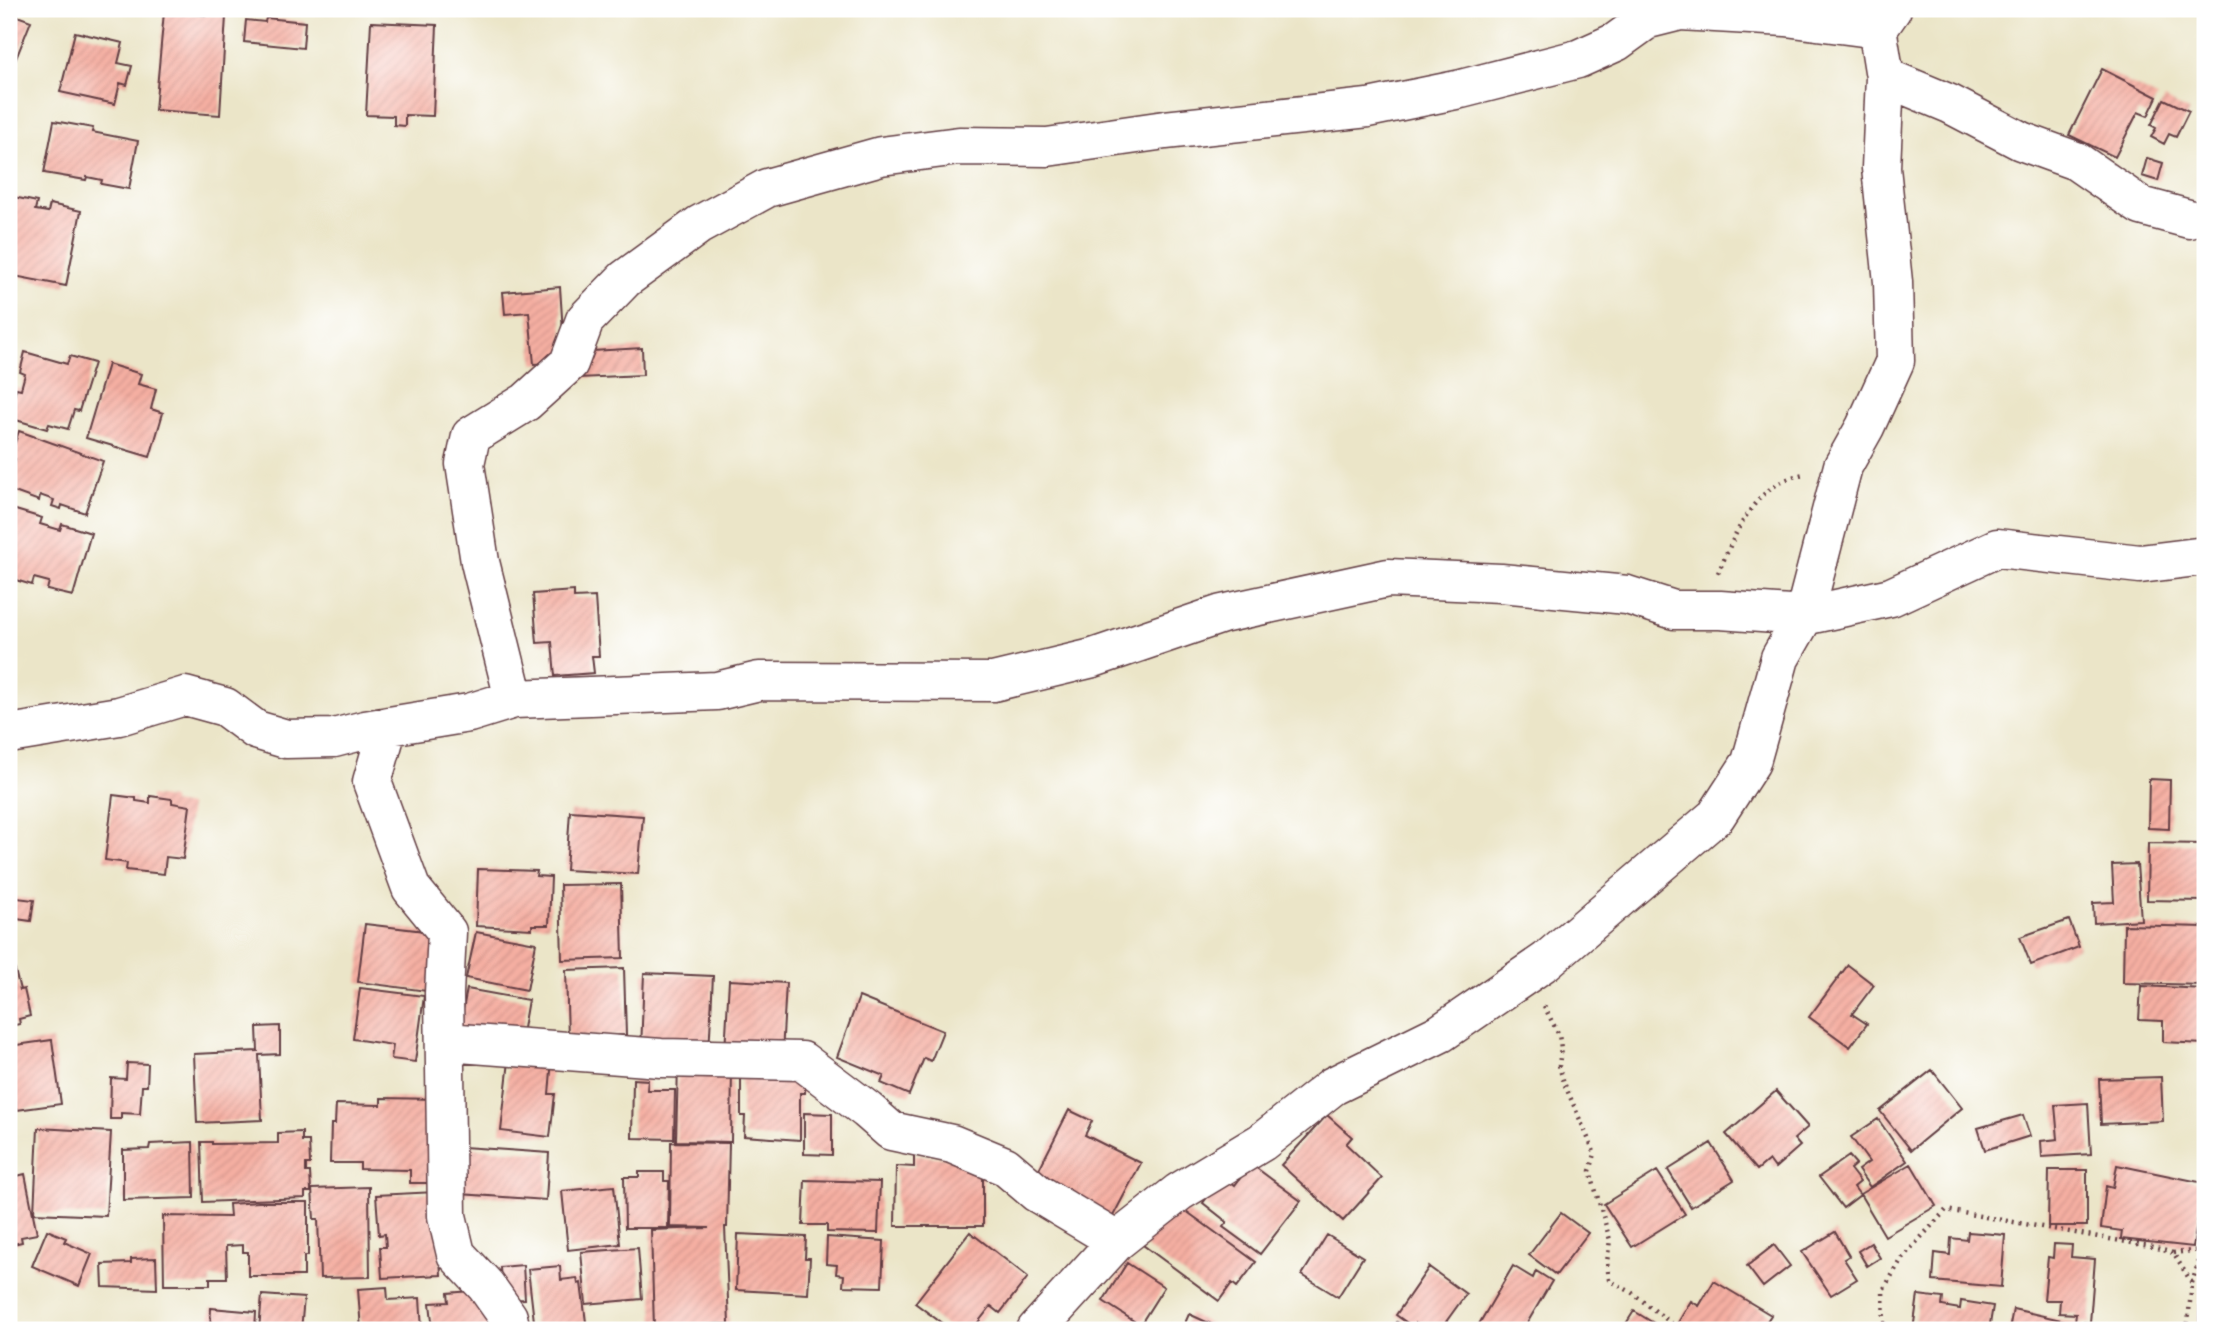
<svg xmlns="http://www.w3.org/2000/svg" width="2214" height="1339" font-family="Mali,sans-serif">
	<defs>
		<pattern id="building-hatch" width="6" height="6" patternUnits="userSpaceOnUse" patternTransform="scale(1.75)"><rect width="6" height="6" fill="#f5afa2"/><path d="M-1 1l2-2M0 6l6-6M5 7l2-2" fill="none" stroke="#d4968c"/></pattern>
	</defs>
	<rect width="100%" height="100%" fill="#fff"/>
	<filter id="ink" filterUnits="userSpaceOnUse"><feTurbulence type="fractalNoise" baseFrequency=".0143" numOctaves="2"/><feDisplacementMap in="SourceGraphic" scale="14" xChannelSelector="R" yChannelSelector="G"/><feConvolveMatrix kernelMatrix="1 2 1 2 8 2 1 2 1" color-interpolation-filters="sRGB"/></filter>
	<filter id="wash" filterUnits="userSpaceOnUse"><feTurbulence type="fractalNoise" baseFrequency=".00686" numOctaves="4" result="noise"/><feDisplacementMap in="SourceGraphic" scale="28" xChannelSelector="R" yChannelSelector="G"/><feGaussianBlur stdDeviation="1.57" result="paint"/><feColorMatrix in="noise" values="0 0 0 0 0 0 0 0 0 0 0 0 0 0 0 0 0 1.4 0 .05"/><feComposite in="paint" operator="in"/></filter>
	<g filter="url(#wash)">
		<rect width="100%" height="100%" fill="#ebe5c8"/>
		<g id="blocks">
			<path fill="url(#building-hatch)" d="M164,12L226,16L220,115L155,110Z
				M9,13L31,21L9,76Z
				M266,18L305,22L303,48L244,42L246,20L265,22Z
				M371,22L437,25L433,116L405,115V126L394,125V116L366,115Z
				M75,32L123,43L118,63L132,66L127,85L120,83L115,104L60,92Z
				M2102,69L2157,97L2148,116L2138,112L2115,157L2069,135Z
				M2164,99L2189,111L2176,137L2169,134L2164,144L2151,137L2156,128L2151,125Z
				M54,121L93,128L92,132L138,141L129,189L101,184L102,180L87,177L86,180L44,173Z
				M2147,158L2163,163L2158,181L2142,176Z
				M9,196L37,202L35,210L48,212L50,204L81,211L66,286L9,275Z
				M560,287L565,362L534,364L529,312L505,314L503,292Z
				M642,348L643,375L578,378L576,352Z
				M25,352L67,364L70,356L94,363L79,411L74,410L68,429L49,424L47,429L9,418L16,388L21,389L25,374L20,372Z
				M108,364L141,374L138,384L156,389L151,409L163,413L150,457L86,438Z
				M19,431L103,461L85,513L62,505L61,509L52,506L54,500L40,495L39,501L9,490V478L15,459L10,457Z
				M9,508L42,518L40,524L60,530L62,524L91,533L73,596L47,590L49,582L34,578L32,585L9,578Z
				M574,591V598L595,597L599,656H592L594,673L555,676L552,642L537,643L533,594Z
				M2149,779L2170,780L2169,829L2148,828Z
				M113,795L136,798V801L150,803V796L172,799V803L190,806L183,859L166,857L164,874L126,870L127,863L105,860Z
				M570,811L643,816L638,874L566,870Z
				M2148,843L2205,844V901L2147,900Z
				M2137,864L2141,920L2094,923L2093,903L2114,902L2112,865Z
				M478,869L537,871L536,876L551,877L549,925H532V929L476,926Z
				M621,884L623,958L562,960L560,885Z
				M9,897L34,900L31,921L9,918Z
				M2069,920L2079,947L2031,965L2020,937Z
				M365,924L441,933L434,992L358,982Z
				M2124,925L2205,927V985L2123,983Z
				M476,932L536,943L527,990L466,978Z
				M1848,965L1874,985L1852,1014L1867,1024L1850,1047L1809,1017Z
				M624,968L626,1035L568,1037L566,970Z
				M15,970L20,990L24,989L30,1016L19,1019L20,1024L9,1026V972Z
				M644,973L713,976L709,1053L641,1050Z
				M729,980L786,983L782,1054L725,1052Z
				M2141,986L2205,989V1013H2203V1019H2205V1044L2163,1042V1021L2139,1020Z
				M360,988L424,996L415,1062L391,1059L393,1045L353,1039Z
				M467,989L528,1000L520,1045L458,1035Z
				M859,997L943,1031L931,1061L924,1058L909,1095L881,1083L884,1076L837,1057Z
				M280,1026V1054L259,1055L262,1120L197,1123L194,1054L258,1051L257,1027Z
				M52,1040L61,1104L9,1111V1046Z
				M552,1059L549,1094H555L550,1137L501,1131L509,1061Z
				M127,1063L148,1064L147,1086H142L140,1114L121,1113V1119H110L111,1078L126,1079Z
				M678,1065L732,1066L731,1142L676,1141Z
				M741,1070L805,1074V1093H800V1140L744,1136L745,1116H741Z
				M1932,1070L1962,1108L1911,1150L1880,1111Z
				M2161,1077L2163,1121L2101,1124L2099,1079Z
				M633,1079L648,1080L647,1090H675L674,1139L632,1138Z
				M1776,1091L1808,1127L1794,1139L1800,1146L1775,1168L1769,1160L1757,1170L1726,1134Z
				M381,1098L439,1099L437,1183H410V1170L360,1169V1163H330L331,1124H335L336,1104L381,1105Z
				M2088,1103L2091,1154L2042,1157L2041,1141L2058,1139L2055,1105Z
				M1069,1110L1092,1121L1085,1135L1141,1163L1112,1218L1034,1179Z
				M804,1113L832,1114V1155L804,1154Z
				M1327,1115L1352,1137L1346,1144L1382,1178L1343,1221L1281,1165Z
				M2023,1115L2030,1136L1985,1150L1978,1128Z
				M1878,1119L1907,1161L1870,1187L1858,1170L1869,1162L1851,1137Z
				M38,1128L111,1132L106,1216L34,1213Z
				M302,1132V1141H309L310,1164H306V1172H310L311,1192H305V1198L203,1202L201,1142H212V1144L278,1143V1133Z
				M193,1142L194,1198L123,1200V1150L149,1149L150,1144Z
				M671,1142L729,1143L727,1227H725L729,1324L654,1327L651,1230L709,1228L670,1227Z
				M1711,1143L1734,1180L1691,1207L1668,1170Z
				M463,1147L549,1153L546,1200L460,1194Z
				M914,1155L983,1161V1226H895L896,1166L914,1167Z
				M1849,1156L1856,1164L1850,1169L1860,1182L1854,1187L1860,1195L1843,1208L1819,1177Z
				M1251,1164L1301,1201L1260,1254L1223,1227L1227,1222L1203,1203L1216,1185L1228,1180L1235,1185Z
				M1911,1164L1936,1206L1885,1236L1860,1194Z
				M2117,1165L2204,1183L2193,1247L2121,1239L2122,1231L2101,1228L2106,1186L2113,1188Z
				M2049,1170H2087V1226H2048Z
				M1657,1171L1685,1214L1632,1247L1604,1204Z
				M639,1172H664V1181H669L668,1228H625L624,1177H639Z
				M25,1174L37,1234L21,1237L22,1242L9,1245V1178Z
				M805,1180L880,1182L878,1233L827,1232V1225H803Z
				M614,1186L620,1244L568,1250L562,1191Z
				M369,1187L370,1277L320,1278L318,1219H314L312,1189Z
				M436,1192L441,1275L382,1278L380,1247H386L385,1234L379,1235L376,1195Z
				M259,1202H308V1256H304V1276H248V1252H243V1245L226,1246L227,1278H210V1285H164L163,1216L230,1217L229,1204Z
				M1175,1203L1256,1262L1237,1287L1232,1283L1219,1301L1143,1245Z
				M1561,1213L1588,1233L1556,1275L1529,1255Z
				M47,1230L66,1238L64,1242L92,1254L79,1286L32,1266Z
				M970,1232L1028,1277L1000,1313L991,1306L972,1330H951L915,1303Z
				M1835,1232L1849,1256L1844,1259L1857,1279L1831,1295L1802,1252Z
				M1968,1232L2005,1235L2001,1287L1933,1281L1935,1253L1950,1255L1951,1238L1967,1240Z
				M738,1234L806,1237L805,1258H810L808,1294L736,1290Z
				M1327,1235L1363,1257L1338,1297L1302,1275Z
				M827,1237L884,1241L882,1287L843,1286L844,1275L836,1274L837,1265L826,1264Z
				M1871,1243L1880,1258L1867,1266L1858,1251Z
				M2054,1244L2072,1245L2071,1257L2095,1259L2090,1323L2075,1322L2076,1314L2059,1313L2060,1300H2044L2048,1257L2053,1258Z
				M1774,1245L1790,1266L1763,1287L1747,1266Z
				M638,1248L642,1299L586,1304L581,1252Z
				M156,1258L157,1289L103,1287L102,1264L131,1263V1259Z
				M2201,1259H2205V1330H2199Z
				M1127,1263L1164,1287L1140,1325L1103,1301Z
				M523,1265L525,1299L502,1300L500,1267Z
				M560,1266L561,1280L577,1278L578,1284L581,1283L587,1330H535L528,1269Z
				M1513,1266L1533,1278L1536,1271L1552,1281L1523,1330H1490L1479,1324Z
				M1429,1267L1466,1294L1440,1330H1426L1416,1323L1413,1327L1396,1315Z
				M1714,1281L1771,1315L1761,1330H1688L1677,1324L1691,1301L1699,1306Z
				M387,1287L388,1300L420,1298L422,1330H361L358,1289Z
				M483,1290L494,1330H433L430,1303L449,1302L448,1293Z
				M262,1295L304,1298L301,1330H259Z
				M1918,1295L1943,1298L1942,1306L1960,1309L1961,1301L1993,1306L1989,1330H1913Z
				M211,1308L256,1312L255,1330H210Z
				M2013,1309L2083,1325L2082,1330H2009Z
				M1634,1311L1665,1330H1622Z
				M1189,1314L1224,1330H1182Z
				M1397,1322L1410,1330H1391Z"/>
		</g>
	</g>
	<g filter="url(#ink)">
		<use href="#blocks" fill-opacity="0" stroke="#623d43" stroke-width="2"/>
		<g fill="none" stroke-linecap="round" stroke-linejoin="round">
			<g stroke="#623d43" stroke-width="41">
				<path id="minor" d="M1892,9L1878,29L1786,17L1680,11L1648,19L1616,42L1578,59L1461,89L1368,108L1165,130L1047,147L959,146L881,156L767,188L699,225L625,279L585,320L569,363L526,402L471,436L465,464L480,562L514,699L717,691L759,681L993,682L1093,658L1222,614L1388,578L1501,583L1627,595L1674,610H1720L1804,616L1891,597L1997,548L2140,564L2205,556
					M1885,77L1950,104L2021,141L2076,161L2141,206L2189,219
					M388,726L372,782L411,888L447,932L444,993L447,1216L456,1254L486,1286L508,1317L511,1330
					M9,734L119,716L185,696L225,707L256,730L286,739L334,738L365,730L469,713L514,699
					M445,1052L460,1043L661,1058L802,1061L867,1110L891,1131L952,1144L1005,1166L1037,1193L1117,1241
					M1036,1330L1117,1241L1179,1192L1262,1142L1333,1086L1441,1033L1546,961L1716,816L1751,762L1780,658L1804,616L1843,466L1865,427L1895,361L1893,282L1881,168L1885,77L1874,9"/>
			</g>
			<path stroke="#623d43" stroke-width="4.5" stroke-dasharray="2 5" stroke-linecap="butt" d="M1718,573C1737,531 1753,484 1804,474
				M1544,1006L1559,1035L1561,1048L1559,1066L1564,1083L1595,1154L1590,1171L1610,1240L1607,1262L1609,1280L1631,1292L1680,1330
				M2173,1253L2201,1250
				M2192,1283L2205,1241
				M1884,1330L1883,1290L1903,1257L1946,1210L2149,1246L2173,1253L2192,1283L2187,1330"/>
			<use href="#minor" stroke="#fff" stroke-width="38"/>
		</g>
	</g>
	<rect width="2214" height="1339" fill="none" stroke="#fff" stroke-width="35"/>
</svg>
